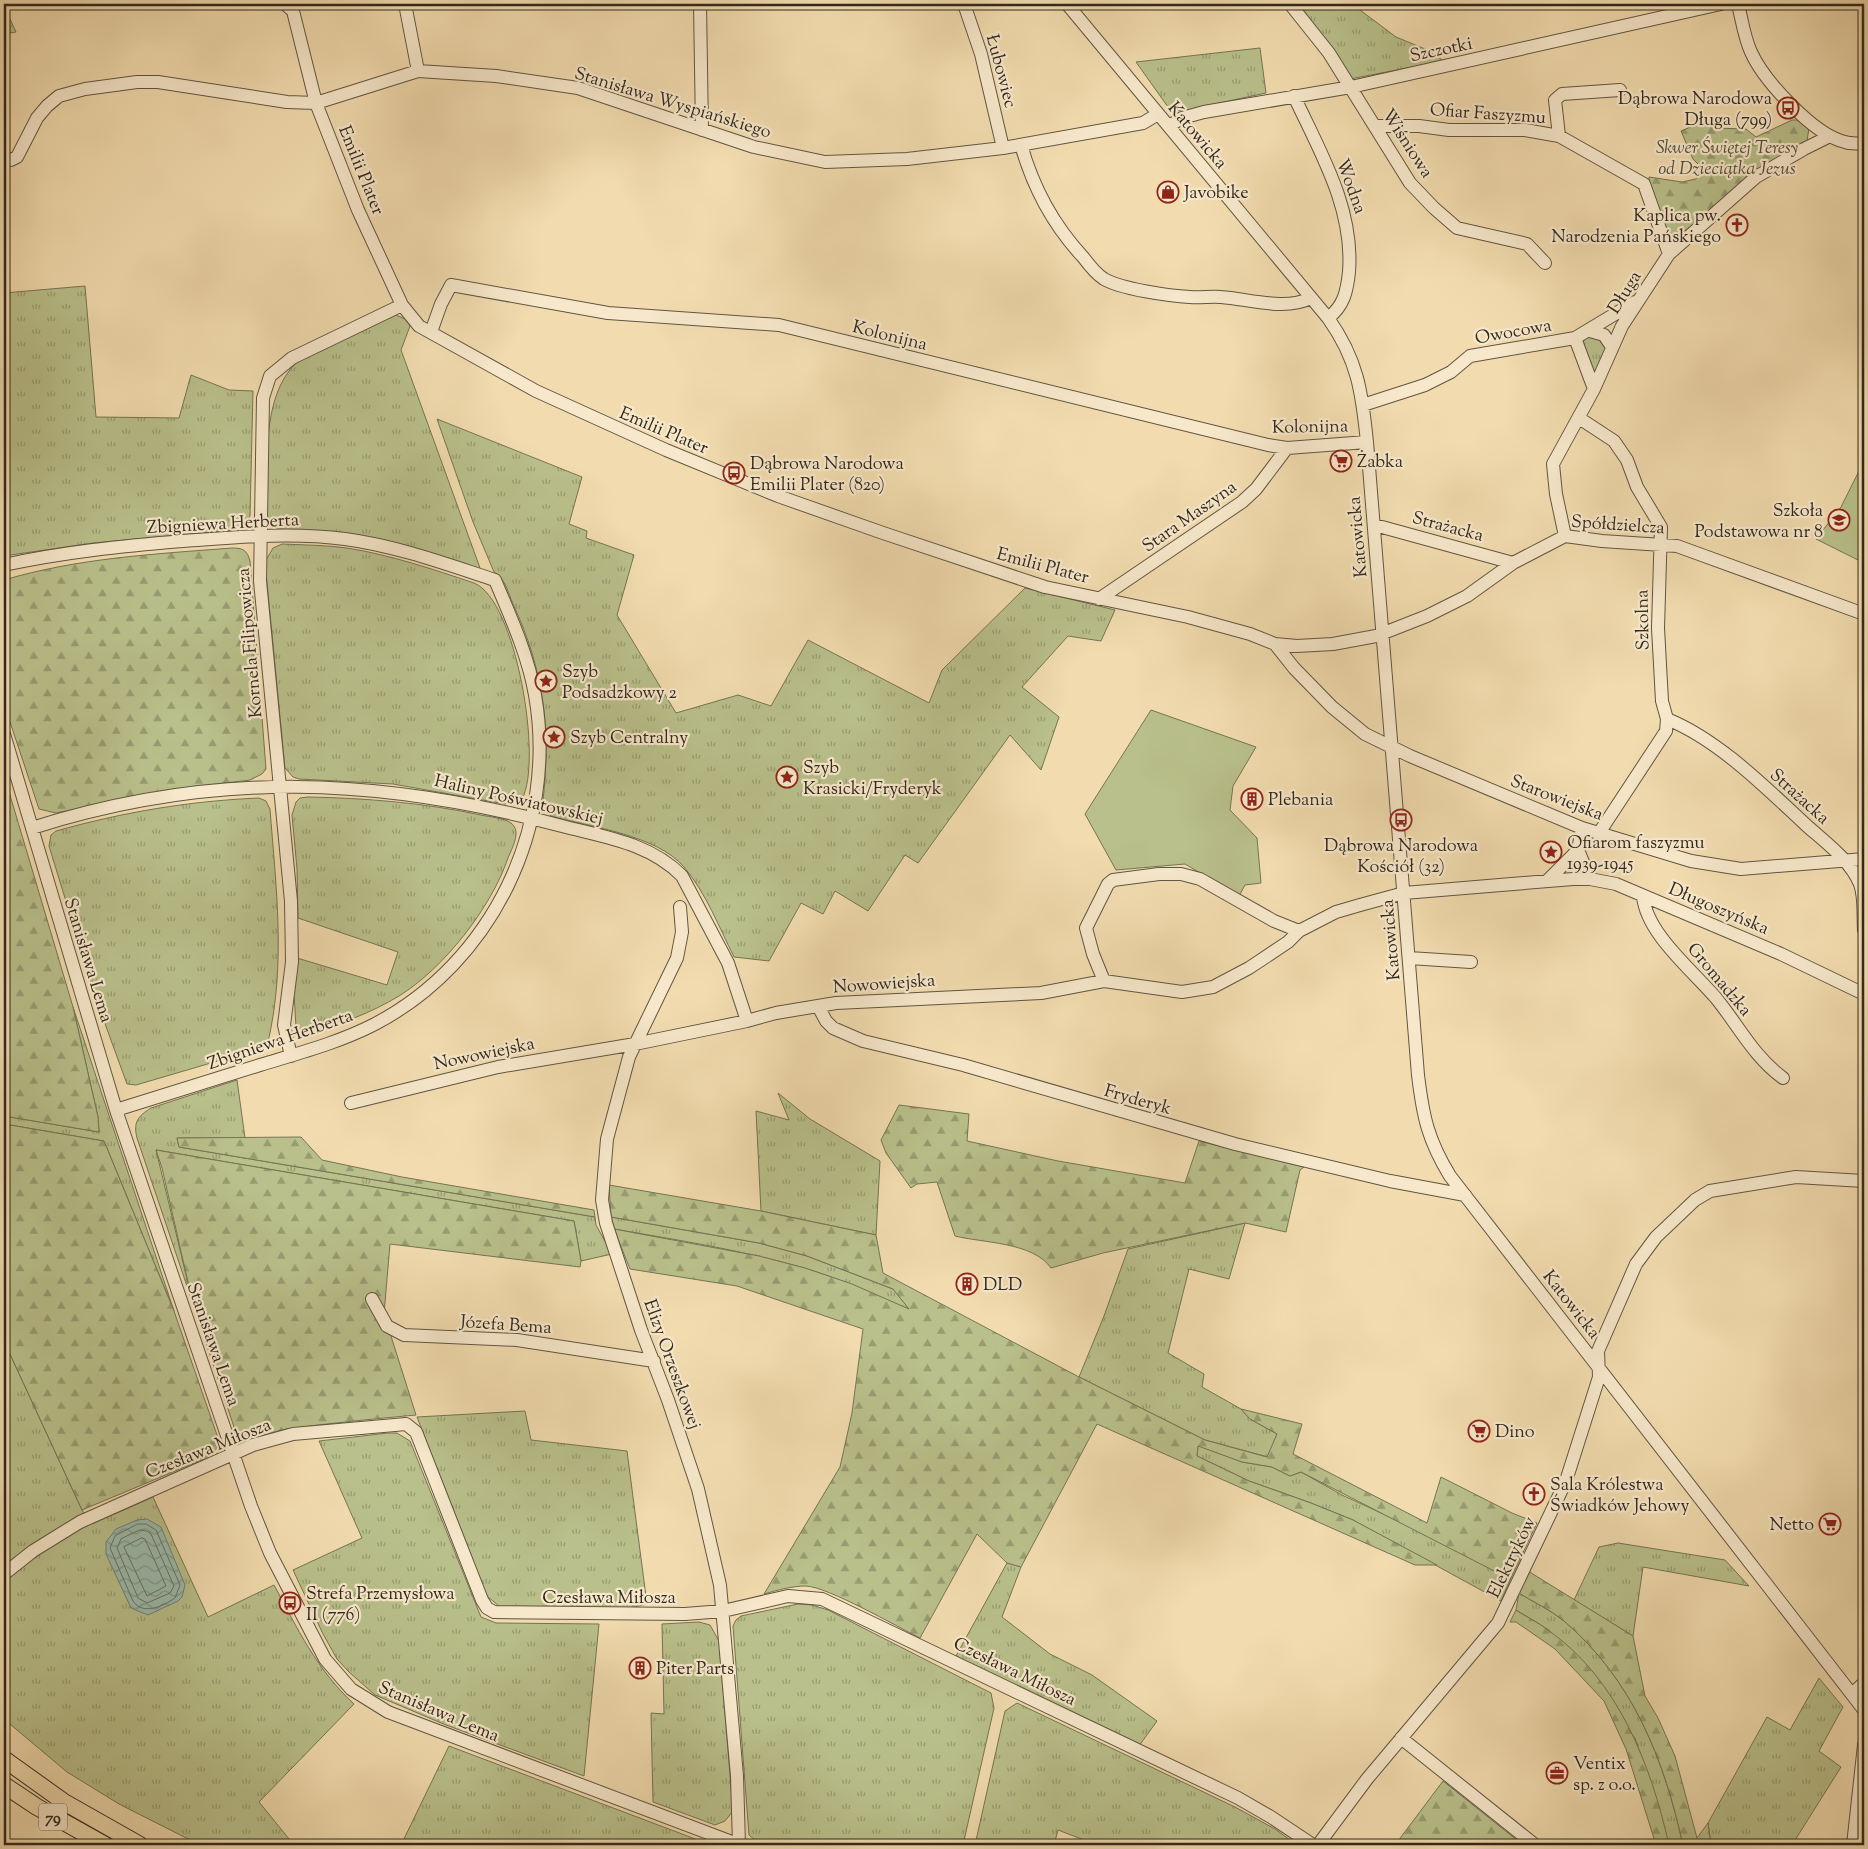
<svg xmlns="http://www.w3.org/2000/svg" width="1868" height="1849" font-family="'Sorts Mill Goudy',serif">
	<defs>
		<pattern id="grass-tufts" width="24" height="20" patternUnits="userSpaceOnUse" patternTransform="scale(1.25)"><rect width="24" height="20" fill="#b9c08b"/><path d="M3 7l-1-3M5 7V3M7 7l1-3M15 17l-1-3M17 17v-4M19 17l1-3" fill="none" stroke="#979c71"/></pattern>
		<pattern id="forest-firs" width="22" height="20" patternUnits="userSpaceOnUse" patternTransform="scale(1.25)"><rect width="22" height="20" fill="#b9c08b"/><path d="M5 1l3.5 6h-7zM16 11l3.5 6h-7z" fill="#979c71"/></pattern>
		<pattern id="garden-furrows" width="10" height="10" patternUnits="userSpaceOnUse" patternTransform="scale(1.25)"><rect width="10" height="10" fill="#b9c08b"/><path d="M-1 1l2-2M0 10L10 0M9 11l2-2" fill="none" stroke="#979c71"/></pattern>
		<pattern id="water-waves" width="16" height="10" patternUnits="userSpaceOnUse" patternTransform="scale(1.25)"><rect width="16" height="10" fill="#9bbbad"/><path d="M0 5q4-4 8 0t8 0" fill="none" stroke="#7f988c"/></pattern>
	</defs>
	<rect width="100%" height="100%" fill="#f2dcaf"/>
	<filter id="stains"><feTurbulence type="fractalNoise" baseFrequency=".004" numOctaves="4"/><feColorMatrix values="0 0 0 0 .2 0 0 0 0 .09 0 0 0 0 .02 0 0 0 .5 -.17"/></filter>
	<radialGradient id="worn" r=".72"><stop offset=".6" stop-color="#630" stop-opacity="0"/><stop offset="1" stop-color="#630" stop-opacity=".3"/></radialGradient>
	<path fill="url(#grass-tufts)" stroke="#757454" d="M1295,4H1352L1396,37L1425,49L1444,61L1350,79Z
		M1260,48L1266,93L1182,111L1168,107L1136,62Z
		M85,286L96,417L179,418L191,375L229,390L253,391L250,516L243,525L234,530L93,543L4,556V293Z
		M396,315L405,319L410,326L401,350L480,568L479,569L277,528L269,521L267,514C268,467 260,397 297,362Z
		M1586,336L1599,337L1607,346L1598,371L1594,373L1582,344Z
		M437,419L582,477L569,524L587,531L586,538L634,555L617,615L676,713L738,695L771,706L808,640L929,703L942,670L1025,588L1115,610L1101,641L1068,636L1022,687L1059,717L1041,770L1010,735L918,863L905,855L868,911L835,891L823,914L801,903L769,961L734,957C719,927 706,893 684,867C657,835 590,827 551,816L545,810L543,801C551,728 544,671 513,604C508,592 505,578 494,572L473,522Z
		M282,544C303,545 326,545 347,548C391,555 432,569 474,583C516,599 543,761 522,799L505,804L393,784L299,779L293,777L285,768L265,562L273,548Z
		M308,797C366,798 425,803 481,815C490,817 504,818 511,823C522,831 512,848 508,858C491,908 444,968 399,996C371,1013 340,1024 309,1034L296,1027L294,992L297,958L387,985L398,952L298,918L297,869L292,815L296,802L300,798Z
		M259,798L266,801L270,809C276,887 286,965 268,1042L262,1047L245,1053L136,1085L127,1084L96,999L49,846L51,835L56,831C124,812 189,801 259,798Z
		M73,1007L174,1311L104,1141L4,1124V1116L99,1132L98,1117Z
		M237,1080L245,1138H177L179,1147L595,1217L596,1225L612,1254L581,1261L574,1221L156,1150L193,1304L137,1138C133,1122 138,1116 151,1108Z
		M778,1093L810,1119L880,1161L876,1235L761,1211L756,1111L789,1120Z
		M611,1217L759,1243L807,1256L893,1289L910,1310C876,1295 841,1279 804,1268C742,1250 677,1240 614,1229Z
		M1245,1223L1229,1279L1189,1269L1168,1353L1204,1374L1202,1387L1241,1409L1250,1419L1277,1434L1268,1457L1205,1440L1079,1377L1104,1316L1128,1249Z
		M4,1341L82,1510L92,1524L153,1497L208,1617L274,1585C297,1628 317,1670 354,1704L259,1802L294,1845H200L119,1804L67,1772L4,1719Z
		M525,1411L531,1440L627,1451L647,1604L626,1609L500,1607L487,1596L417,1417Z
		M388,1433H397L410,1441L481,1617L496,1623L599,1624L584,1776L446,1725L375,1695L349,1672L337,1659L323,1634L293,1570L362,1538L319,1441Z
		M1198,1445L1242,1462L1272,1467L1290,1476L1301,1472L1342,1495L1422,1532L1511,1578L1501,1601L1353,1520L1311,1503L1249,1481L1197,1456Z
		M1618,1543L1725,1560L1749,1586L1643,1567L1633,1636L1574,1600L1599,1547Z
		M1007,1563L1021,1567L1002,1617L1050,1654L1092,1675L1157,1721L1139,1746L956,1656Z
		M1519,1593C1533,1602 1551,1610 1564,1621C1633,1680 1664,1759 1683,1845H1669L1635,1738L1549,1630L1516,1610Z
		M798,1604L812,1605L828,1610L991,1693L994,1708L963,1845H770L756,1841L749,1835L733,1626L736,1620L741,1616Z
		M699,1622L710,1625L719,1641L733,1811L725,1821L715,1825L653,1802L651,1713L664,1714L662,1624Z
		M1819,1678L1843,1707L1819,1751L1841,1767L1792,1845H1711L1708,1823L1767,1717L1790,1730Z
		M1017,1703L1235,1807L1275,1829L1297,1845H1097L1058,1830L1054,1845H975L1005,1711Z
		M449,1746L698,1840L714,1845H401Z"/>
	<path fill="url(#forest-firs)" stroke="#757454" d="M1709,119L1714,128L1746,129L1756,137L1792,120H1799L1809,128L1807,141L1757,170L1733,189L1682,236L1675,237L1667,234L1649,190V177L1682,182L1696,179L1701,167L1693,159L1681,131Z
		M232,548C243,548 247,550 250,561L266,769L262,774L250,780L167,790L56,813L39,809L4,704V580C78,558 155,554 232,548Z
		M4,775L73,1007L98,1117L99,1132L4,1116Z
		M899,1105L969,1114L967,1141L1058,1161L1185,1183L1199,1141L1304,1167L1300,1170L1286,1232L1245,1223L1103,1253L1051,1268C1033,1242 983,1243 955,1236L937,1182L917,1184L911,1188L886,1153L881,1140Z
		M4,1124L104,1141L174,1311L218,1438L216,1450L204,1459L82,1510L4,1341Z
		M301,1137L322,1160L402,1177L594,1210L595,1217L179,1147L177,1138Z
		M156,1150L574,1221L581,1261L580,1267L390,1244L384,1314L416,1415C373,1419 330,1423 287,1429C272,1431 257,1440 242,1437L234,1427L193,1304L162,1168Z
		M609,1185L761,1211L876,1235L883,1273L1079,1377L1205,1440L1267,1457L1277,1434L1250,1419L1241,1409L1302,1424L1293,1454L1427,1523L1441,1477L1512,1513L1537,1523L1511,1578L1506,1577L1301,1472L1290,1476L1272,1467L1242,1462L1198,1446L1197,1456L1249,1481L1311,1503L1353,1520L1437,1565H1415L1097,1424L1021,1567L1007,1563L977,1534L920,1638C896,1626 828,1587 806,1586C792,1586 778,1590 764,1594L840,1467L852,1413L863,1329L737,1286L630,1269L614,1229L759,1256L805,1268L852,1284L909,1309L893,1289L807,1256L759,1243L611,1217Z
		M1528,1571L1633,1636L1645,1696L1658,1718L1675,1756L1697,1838L1708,1823L1711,1845H1683C1664,1759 1633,1680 1564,1621C1551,1610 1533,1602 1519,1593Z
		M1516,1610C1526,1617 1538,1622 1548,1630C1618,1679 1651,1765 1669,1845H1656L1626,1749L1604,1701L1555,1649L1516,1622H1510Z
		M1443,1781L1523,1845H1395Z"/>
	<path fill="#b9c08b" stroke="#757454" d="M1864,461V563L1816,539L1841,507Z
		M1151,710L1256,747L1233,786L1230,810L1257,838L1261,883L1245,885L1239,896L1185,864L1116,870L1085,814Z"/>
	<path fill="url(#garden-furrows)" stroke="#757454" d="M4,6L16,32L4,34Z"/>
	<path fill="url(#water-waves)" stroke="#718074" d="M147,1519L161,1527L185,1585L182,1597L178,1601L148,1615L131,1608L106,1554V1542L116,1529L137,1520Z"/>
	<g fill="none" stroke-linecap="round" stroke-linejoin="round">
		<path stroke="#667266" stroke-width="1" d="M138,1524H146L156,1530L180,1585L175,1598C163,1606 143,1616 133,1601L110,1548L115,1536Z
			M140,1530L147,1531L151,1534L174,1586L170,1593L147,1603L138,1598L117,1548L121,1539Z
			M142,1538L145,1539L166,1586L147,1596L124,1547Z"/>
		<g stroke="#615542" stroke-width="14">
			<path id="minor" d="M285,4L293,11L316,103L358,210L402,305L419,326L536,391L666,450L778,496L883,533L1045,587L1188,617L1250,634L1275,644L1294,668L1332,707L1365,734L1410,756L1582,828L1691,861L1741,869L1864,859
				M405,4L418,71
				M700,4L702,130
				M964,4L981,54L1003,148
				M1067,4L1328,318C1358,360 1362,393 1367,442L1418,1075C1423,1117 1428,1140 1450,1176L1864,1710
				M1290,4L1329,53L1410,183L1434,208L1457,228L1527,244L1545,263
				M1738,4C1742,20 1744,37 1751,52C1764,81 1814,135 1845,142C1851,144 1858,143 1864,144
				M1294,96C1320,152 1354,208 1349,272C1347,291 1344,306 1328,318
				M1169,126L1182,118L1204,112L1351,87L1721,4
				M1377,126H1419L1449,130H1525L1559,136L1644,184L1669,254
				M1559,136L1555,100L1562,94L1620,90
				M1021,145C1033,187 1053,225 1083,257C1089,265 1096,274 1104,279C1121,289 1170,296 1190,297C1200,298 1211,296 1221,297C1249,299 1285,311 1311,298
				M4,159L11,160L17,157L37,118L47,106L59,96L85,89L137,82H158L287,102L316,103L418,71L496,76L578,88L754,147L825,162L907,159L1003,148L1143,123L1158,114
				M1590,331L1604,335L1612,347
				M431,332L441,304L451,285L608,313L779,325L1268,445L1287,448L1367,442
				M1575,338L1594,389
				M1363,405L1425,385L1451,372L1470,356L1575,338L1635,302
				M1579,418L1614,441L1627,460L1637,487L1661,527L1658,628L1662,701L1667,719L1666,731L1599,833
				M1374,527H1382L1513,563
				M1565,536L1556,494L1553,464L1594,389L1622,326L1669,254L1756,177L1804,149L1830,136
				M4,565C63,552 123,546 183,541C238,537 291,532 345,539C397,546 446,564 495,580C511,618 528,655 535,695C558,826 493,962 375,1024C338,1043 299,1053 260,1065C212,1080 164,1095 116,1110
				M1099,599L1242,502L1256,489L1287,448
				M1275,644L1297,646L1333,644L1376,636L1427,616L1467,596L1513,563L1565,536L1602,541L1677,546L1864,614
				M1667,719C1719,740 1766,788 1806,825C1825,842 1850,860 1860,884C1865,897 1863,916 1864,930
				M4,734L116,1110L251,1506L270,1553L325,1659L351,1689L388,1712L740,1845
				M32,828C215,770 378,777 562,826C604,837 650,843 682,876L728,963L747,1021
				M1582,828L1578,850L1590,879
				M1547,881L1578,850
				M1643,896C1646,933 1692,970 1716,998C1738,1025 1754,1057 1783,1078
				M680,907L682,932L677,958L629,1057L607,1139L602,1200L606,1223L641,1330L668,1400L698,1489L720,1585L737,1776L739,1845
				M1409,958L1471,962
				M1104,981L1093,954L1086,928L1108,884L1113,880L1159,874H1181L1200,879L1274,921L1299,931
				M818,1006L826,1021L833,1028L863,1041L963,1065L1235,1144L1390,1181L1465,1195
				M291,1056L284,1025L292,962L291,901L260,581L263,398L270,376L292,358L402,305
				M351,1103L498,1067L635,1044L747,1021L776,1013L836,1003L1041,993L1104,981L1182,992L1213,987L1249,968L1288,942L1299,931L1336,912L1360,905L1404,893L1573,879H1590L1616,884L1781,954L1864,994
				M372,1299L387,1326L404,1335L517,1340L654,1361
				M4,1574L33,1551L80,1522L253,1445L293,1434L406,1424L416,1432L482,1600L487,1608L494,1612L685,1614L723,1611L788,1596L822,1599L1238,1798L1271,1817L1313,1845
				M1852,1694L1864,1683
				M1401,1738L1535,1845
				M1318,1845L1367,1779L1498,1623L1566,1481L1599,1377L1598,1351L1636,1264L1656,1237L1695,1200L1710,1191L1796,1177L1864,1181
				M1853,1845L1864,1745"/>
		</g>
		<g stroke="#31281e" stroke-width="18">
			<path id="major" d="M4,1759L64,1802L140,1845
				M4,1785L37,1807L105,1845"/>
		</g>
		<use href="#minor" stroke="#f7e8cb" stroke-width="12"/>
		<use href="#major" stroke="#f2dcaf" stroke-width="16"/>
	</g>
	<defs>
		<g id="bus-ring" transform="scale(1.125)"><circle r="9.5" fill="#f7e8cb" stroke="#8f2418" stroke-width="1.5"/><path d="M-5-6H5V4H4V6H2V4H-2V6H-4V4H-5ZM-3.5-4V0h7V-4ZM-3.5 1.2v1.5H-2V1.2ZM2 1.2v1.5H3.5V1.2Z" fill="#8f2418"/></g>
		<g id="shop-ring" transform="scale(1.125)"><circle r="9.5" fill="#f7e8cb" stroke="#8f2418" stroke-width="1.5"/><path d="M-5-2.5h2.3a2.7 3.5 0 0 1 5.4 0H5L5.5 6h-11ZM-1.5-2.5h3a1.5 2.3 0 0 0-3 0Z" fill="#8f2418"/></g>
		<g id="church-ring" transform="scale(1.125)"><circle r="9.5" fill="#f7e8cb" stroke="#8f2418" stroke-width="1.5"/><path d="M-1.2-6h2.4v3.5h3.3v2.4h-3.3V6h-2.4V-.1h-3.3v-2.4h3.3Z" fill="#8f2418"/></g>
		<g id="supermarket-ring" transform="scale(1.125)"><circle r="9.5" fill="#f7e8cb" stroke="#8f2418" stroke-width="1.5"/><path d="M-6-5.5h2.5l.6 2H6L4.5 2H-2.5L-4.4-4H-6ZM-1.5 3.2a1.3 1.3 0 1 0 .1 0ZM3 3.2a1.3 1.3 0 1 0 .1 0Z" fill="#8f2418"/></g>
		<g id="school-ring" transform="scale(1.125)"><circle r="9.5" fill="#f7e8cb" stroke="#8f2418" stroke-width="1.5"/><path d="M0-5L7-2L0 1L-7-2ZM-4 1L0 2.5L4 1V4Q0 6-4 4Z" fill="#8f2418"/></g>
		<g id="sight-ring" transform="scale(1.125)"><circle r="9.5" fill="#f7e8cb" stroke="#8f2418" stroke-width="1.5"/><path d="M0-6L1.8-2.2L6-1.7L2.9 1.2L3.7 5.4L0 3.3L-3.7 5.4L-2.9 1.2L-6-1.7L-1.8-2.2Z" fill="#8f2418"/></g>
		<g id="building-ring" transform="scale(1.125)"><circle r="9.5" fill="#f7e8cb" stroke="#8f2418" stroke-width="1.5"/><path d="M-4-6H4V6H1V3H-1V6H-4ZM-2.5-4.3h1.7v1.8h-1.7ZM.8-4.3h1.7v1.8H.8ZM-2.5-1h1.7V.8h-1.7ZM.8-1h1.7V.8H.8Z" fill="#8f2418"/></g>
		<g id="office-ring" transform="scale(1.125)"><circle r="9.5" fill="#f7e8cb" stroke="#8f2418" stroke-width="1.5"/><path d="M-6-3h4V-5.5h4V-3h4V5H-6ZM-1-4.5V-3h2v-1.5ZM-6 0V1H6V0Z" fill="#8f2418"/></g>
	</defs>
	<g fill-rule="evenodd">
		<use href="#bus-ring" x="1788" y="108"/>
		<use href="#shop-ring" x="1168" y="192"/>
		<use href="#church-ring" x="1737" y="225"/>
		<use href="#supermarket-ring" x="1341" y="461"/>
		<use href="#bus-ring" x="734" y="473"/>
		<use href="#school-ring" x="1839" y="520"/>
		<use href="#sight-ring" x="546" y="681"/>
		<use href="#sight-ring" x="554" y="737"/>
		<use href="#sight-ring" x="787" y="777"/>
		<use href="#building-ring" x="1252" y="799"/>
		<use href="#bus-ring" x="1401" y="820"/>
		<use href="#sight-ring" x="1551" y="852"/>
		<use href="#building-ring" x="967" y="1284"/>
		<use href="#supermarket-ring" x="1479" y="1431"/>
		<use href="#church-ring" x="1534" y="1494"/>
		<use href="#supermarket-ring" x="1830" y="1524"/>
		<use href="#bus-ring" x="290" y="1603"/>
		<use href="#building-ring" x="640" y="1668"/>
		<use href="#office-ring" x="1557" y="1773"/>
	</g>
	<g text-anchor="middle" stroke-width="4.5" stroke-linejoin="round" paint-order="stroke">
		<rect fill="#f7e8cb" stroke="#6c6252" stroke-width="1" x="39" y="1803.5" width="28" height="27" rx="4"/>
		<g font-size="16" font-weight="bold" fill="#31281e">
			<text x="53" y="1823">79</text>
		</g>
		<g font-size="18" fill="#31281e" stroke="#f7e8cb">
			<text transform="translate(1441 49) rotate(-12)" y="6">Szczotki</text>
			<text transform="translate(1002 71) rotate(75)" y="6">Łubowiec</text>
			<text transform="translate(673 102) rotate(17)" y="6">Stanisława Wyspiańskiego</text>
			<text transform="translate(1488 113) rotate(4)" y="6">Ofiar Faszyzmu</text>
			<text transform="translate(1198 135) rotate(50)" y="6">Katowicka</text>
			<text transform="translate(1408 143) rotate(57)" y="6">Wiśniowa</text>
			<text transform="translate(362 170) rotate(68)" y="6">Emilii Plater</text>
			<text transform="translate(1352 186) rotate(70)" y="6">Wodna</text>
			<text transform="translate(1624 292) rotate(-58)" y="6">Długa</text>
			<text transform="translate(1513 331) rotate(-10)" y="6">Owocowa</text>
			<text transform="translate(890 335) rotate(14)" y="6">Kolonijna</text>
			<text transform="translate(1310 426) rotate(-1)" y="6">Kolonijna</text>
			<text transform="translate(664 430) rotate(23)" y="6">Emilii Plater</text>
			<text transform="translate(1189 516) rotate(-35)" y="6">Stara Maszyna</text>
			<text transform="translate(223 523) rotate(-3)" y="6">Zbigniewa Herberta</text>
			<text transform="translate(1618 524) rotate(4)" y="6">Spółdzielcza</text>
			<text transform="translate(1448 526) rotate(15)" y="6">Strażacka</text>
			<text transform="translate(1357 537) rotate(-95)" y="6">Katowicka</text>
			<text transform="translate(1043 565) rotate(15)" y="6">Emilii Plater</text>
			<text transform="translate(1642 620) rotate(-91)" y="6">Szkolna</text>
			<text transform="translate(249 643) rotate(-95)" y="6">Kornela Filipowicza</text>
			<text transform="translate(1800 796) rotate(42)" y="6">Strażacka</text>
			<text transform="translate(1557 797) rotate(21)" y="6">Starowiejska</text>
			<text transform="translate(519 799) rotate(13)" y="6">Haliny Poświatowskiej</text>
			<text transform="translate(1719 908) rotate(23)" y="6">Długoszyńska</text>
			<text transform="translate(1390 940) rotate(-95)" y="6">Katowicka</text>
			<text transform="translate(89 960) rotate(73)" y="6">Stanisława Lema</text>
			<text transform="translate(1720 979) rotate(50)" y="6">Gromadzka</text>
			<text transform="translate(884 983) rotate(-4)" y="6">Nowowiejska</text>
			<text transform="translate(280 1039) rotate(-19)" y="6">Zbigniewa Herberta</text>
			<text transform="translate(484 1053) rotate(-12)" y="6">Nowowiejska</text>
			<text transform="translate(1138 1099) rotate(16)" y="6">Fryderyk</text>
			<text transform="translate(1572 1304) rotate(52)" y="6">Katowicka</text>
			<text transform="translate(506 1324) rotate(4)" y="6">Józefa Bema</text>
			<text transform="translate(214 1344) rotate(71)" y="6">Stanisława Lema</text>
			<text transform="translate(673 1364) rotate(70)" y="6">Elizy Orzeszkowej</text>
			<text transform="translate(208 1448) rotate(-22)" y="6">Czesława Miłosza</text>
			<text transform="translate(1511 1557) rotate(-64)" y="6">Elektryków</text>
			<text x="609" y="1603">Czesława Miłosza</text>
			<text transform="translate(1015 1671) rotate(26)" y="6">Czesława Miłosza</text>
			<text transform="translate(439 1711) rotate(23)" y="6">Stanisława Lema</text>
		</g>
		<g font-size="18" fill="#31281e" stroke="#f7e8cb" text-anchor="start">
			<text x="1772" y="104" text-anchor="end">Dąbrowa Narodowa<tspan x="1772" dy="21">Długa (799)</tspan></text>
			<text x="1184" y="198">Javobike</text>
			<text x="1721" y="221" text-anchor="end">Kaplica pw.<tspan x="1721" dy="21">Narodzenia Pańskiego</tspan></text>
			<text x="1357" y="467">Żabka</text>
			<text x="750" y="469">Dąbrowa Narodowa<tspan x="750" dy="21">Emilii Plater (820)</tspan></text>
			<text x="1823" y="516" text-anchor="end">Szkoła<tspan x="1823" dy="21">Podstawowa nr 8</tspan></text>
			<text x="562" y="677">Szyb<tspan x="562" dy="21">Podsadzkowy 2</tspan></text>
			<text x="570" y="743">Szyb Centralny</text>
			<text x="803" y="773">Szyb<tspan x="803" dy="21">Krasicki/Fryderyk</tspan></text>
			<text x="1268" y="805">Plebania</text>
			<text x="1567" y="848">Ofiarom faszyzmu<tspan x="1567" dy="21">1939-1945</tspan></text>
			<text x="1401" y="851" text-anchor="middle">Dąbrowa Narodowa<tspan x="1401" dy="21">Kościół (32)</tspan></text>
			<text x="983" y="1290">DLD</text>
			<text x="1495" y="1437">Dino</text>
			<text x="1550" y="1490">Sala Królestwa<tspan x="1550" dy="21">Świadków Jehowy</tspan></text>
			<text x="1814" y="1530" text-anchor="end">Netto</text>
			<text x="306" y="1599">Strefa Przemysłowa<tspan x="306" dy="21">II (776)</tspan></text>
			<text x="656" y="1674">Piter Parts</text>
			<text x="1573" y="1769">Ventix<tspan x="1573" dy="21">sp. z o.o.</tspan></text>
		</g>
		<g font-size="18" font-style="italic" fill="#534e39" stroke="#f7e8cb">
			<text x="1727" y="153">Skwer Świętej Teresy<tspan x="1727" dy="21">od Dzieciątka Jezus</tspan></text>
		</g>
	</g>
	<rect width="1868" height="1849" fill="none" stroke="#f2dcaf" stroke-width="20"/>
	<rect x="5" y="5" width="1858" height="1839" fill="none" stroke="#31281e" stroke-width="2.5"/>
	<rect x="10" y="10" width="1848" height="1829" fill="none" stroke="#31281e"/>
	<rect width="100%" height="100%" filter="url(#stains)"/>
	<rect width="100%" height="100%" fill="url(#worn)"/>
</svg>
